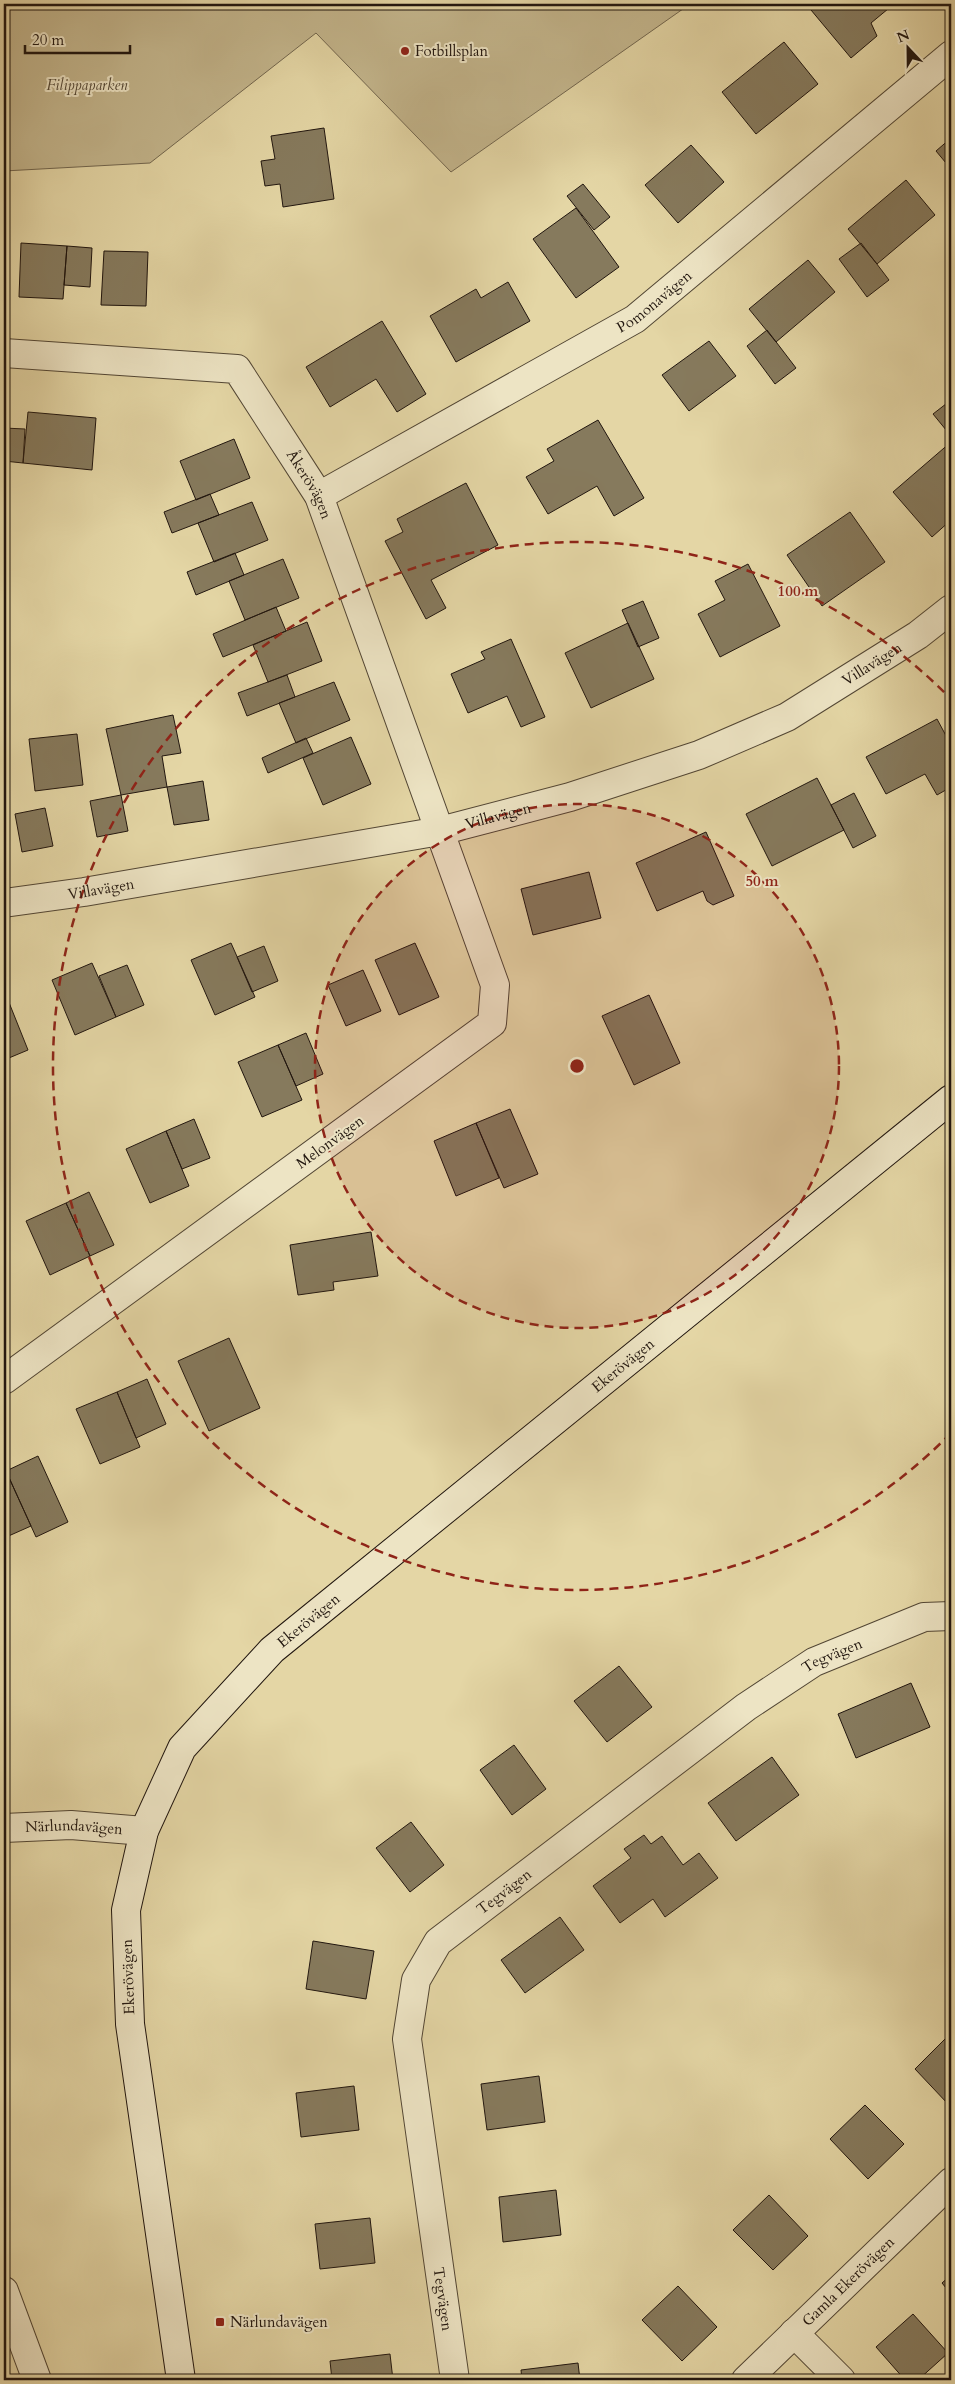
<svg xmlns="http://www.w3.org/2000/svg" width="955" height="2384" font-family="Cardo,serif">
	<rect width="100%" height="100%" fill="#e4d6a5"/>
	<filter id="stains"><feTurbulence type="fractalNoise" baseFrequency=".004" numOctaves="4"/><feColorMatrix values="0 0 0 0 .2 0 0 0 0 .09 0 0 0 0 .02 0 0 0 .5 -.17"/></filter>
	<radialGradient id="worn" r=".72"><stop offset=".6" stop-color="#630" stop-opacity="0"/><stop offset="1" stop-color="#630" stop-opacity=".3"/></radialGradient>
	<path fill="#c3b58c" stroke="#72664e" d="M4,4H690L451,172L316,33L150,163L4,171Z"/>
	<path fill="#867a5d" stroke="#21160f" d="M806,4H894L871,23L877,36L851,58Z
		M784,42L818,84L756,134L722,92Z
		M324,128L334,199L283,207L280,184L265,186L261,161L275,159L271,136Z
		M951,138V169L936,151Z
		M691,145L724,182L678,223L645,185Z
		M906,180L935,215L877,264L848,229Z
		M583,184L610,217L594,230L567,196Z
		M576,208L619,267L576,298L533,239Z
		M4,240H6L4,281Z
		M21,243L67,246L63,299L19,297Z
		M861,243L889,280L867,297L839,259Z
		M67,246L92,248L90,287L64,285Z
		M104,251L148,252L146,306L101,305Z
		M808,260L835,292L776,342L749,309Z
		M508,282L530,321L456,362L430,316L476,289L481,298Z
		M382,321L426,394L397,412L376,379L330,407L306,367Z
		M767,330L796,368L775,384L747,346Z
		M709,341L736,376L689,411L662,375Z
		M951,400V436L933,414Z
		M28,412L96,418L92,470L23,463Z
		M598,420L644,498L614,516L597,486L548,514L526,477L554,461L547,449Z
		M4,428L25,429L23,463L4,461Z
		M234,439L250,478L196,500L180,461Z
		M951,442V520L932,537L893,492Z
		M466,483L498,545L431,580L446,608L426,619L385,541L403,532L397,519Z
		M210,494L219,515L172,533L164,512Z
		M252,502L268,540L214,562L198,523Z
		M850,512L885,562L822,606L787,555Z
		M235,553L244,575L196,595L187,572Z
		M283,559L299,598L245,620L229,581Z
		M748,564L780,626L720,657L698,614L725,600L715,581Z
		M643,601L659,638L638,647L622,610Z
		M276,607L286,631L223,657L213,634Z
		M307,622L322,661L268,682L253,645Z
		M628,623L654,679L591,708L565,653Z
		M511,639L545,717L521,727L507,696L468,713L451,674L485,659L481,652Z
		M287,675L295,697L247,716L238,693Z
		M334,682L350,720L296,743L279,703Z
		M173,715L181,753L162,756L167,787L121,795L106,729Z
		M937,719L951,745V787L937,795L925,774L886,794L866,757Z
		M77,734L83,785L35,791L29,739Z
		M351,737L371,784L323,805L303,758Z
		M306,738L313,753L268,773L262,758Z
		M817,778L844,830L772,866L746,814Z
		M203,781L209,820L174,825L167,787Z
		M854,793L876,836L853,848L831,805Z
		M121,795L128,831L97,837L90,801Z
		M45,808L53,846L22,852L15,814Z
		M706,832L734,896L713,905L707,901L703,891L657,911L636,863Z
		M589,872L601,918L533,935L521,889Z
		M231,943L255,997L215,1015L191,960Z
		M415,943L439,997L399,1015L375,960Z
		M264,946L278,981L252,992L237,957Z
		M92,963L116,1017L75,1035L52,980Z
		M127,965L144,1005L116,1017L99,976Z
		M363,970L381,1011L346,1026L328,985Z
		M4,990L28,1050L4,1060Z
		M649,995L680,1063L634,1085L602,1016Z
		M306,1033L323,1074L296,1086L278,1045Z
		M278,1045L302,1100L262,1117L238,1062Z
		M510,1109L538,1174L504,1188L476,1123Z
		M194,1119L210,1158L182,1169L166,1131Z
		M476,1123L499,1178L456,1196L434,1141Z
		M166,1131L189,1186L150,1203L126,1149Z
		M89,1192L114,1245L90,1256L66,1203Z
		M66,1203L90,1256L50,1275L26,1221Z
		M371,1232L378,1276L333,1282L334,1290L298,1295L290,1245Z
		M229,1338L260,1408L209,1431L178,1361Z
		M147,1379L166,1424L136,1438L117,1392Z
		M117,1392L140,1447L100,1464L76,1409Z
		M38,1456L68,1522L36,1537L6,1471Z
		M6,1471L31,1526L4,1538V1472Z
		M619,1666L652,1707L607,1742L574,1701Z
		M911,1683L930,1727L856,1758L838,1714Z
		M514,1745L546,1789L512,1815L480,1770Z
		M772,1757L799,1795L736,1841L708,1803Z
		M411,1822L444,1865L410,1892L376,1848Z
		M644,1835L651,1844L662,1836L683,1865L699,1853L718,1878L665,1917L653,1899L620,1923L593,1886L631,1858L624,1849Z
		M560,1917L584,1950L525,1993L501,1960Z
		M313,1941L374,1951L366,1999L306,1989Z
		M951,2033V2101L948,2104L915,2069Z
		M539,2076L545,2122L487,2130L481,2084Z
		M354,2086L359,2130L301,2137L296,2093Z
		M865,2105L904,2144L868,2179L830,2139Z
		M556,2190L561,2235L503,2242L499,2197Z
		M769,2195L808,2236L773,2270L733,2230Z
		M370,2218L375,2263L320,2269L315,2224Z
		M951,2275V2294L942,2283Z
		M678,2286L717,2327L682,2361L642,2320Z
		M913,2314L948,2353L918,2380H905L876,2347Z
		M390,2354L393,2380H332L330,2361Z
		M578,2363L580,2380H522L521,2370Z"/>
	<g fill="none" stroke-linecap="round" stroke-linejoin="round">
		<g stroke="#524634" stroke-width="30">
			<g id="street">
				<path id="s1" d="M4,353L237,369L319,496L495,985L492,1023L4,1380"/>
				<path id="s2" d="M319,496L635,319L951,55"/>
				<path id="s3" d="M4,903L84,892L440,831L570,797L699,755L787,717L918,635L951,609"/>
				<path id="s4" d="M4,1828L71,1825L144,1831"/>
				<path d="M4,2291L37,2380"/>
				<path d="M794,2333L841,2380"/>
				<path id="s5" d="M455,2380L407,2039L416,1980L438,1942L746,1707L814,1662L924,1617L951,1616"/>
				<path id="s6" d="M746,2380L951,2182"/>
			</g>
		</g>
		<g stroke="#21160f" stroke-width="30">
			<g id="secondary">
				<path id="s7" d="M181,2380L130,2024L126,1910L144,1831L182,1748L272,1650L951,1099"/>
			</g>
		</g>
		<use href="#street" stroke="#ede4c4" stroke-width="28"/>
		<use href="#secondary" stroke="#ede4c4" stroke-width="28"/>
	</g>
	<circle cx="577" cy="1066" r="262" fill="#8f2418" fill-opacity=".12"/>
	<g fill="none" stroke="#8f2418" stroke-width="2.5" stroke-dasharray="9 6">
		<circle cx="577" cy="1066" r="262"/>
		<path d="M951 1433A524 524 0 1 1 951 699"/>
	</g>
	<g fill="#8f2418" stroke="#ede4c4" stroke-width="2">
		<circle cx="405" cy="51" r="5"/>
		<rect x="215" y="2317" width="10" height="10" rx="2.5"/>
	</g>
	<g text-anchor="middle" stroke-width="4" stroke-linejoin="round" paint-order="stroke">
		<g font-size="15" fill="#21160f" stroke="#ede4c4" text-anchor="start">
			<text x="415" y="56">Fotbillsplan</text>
			<text x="230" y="2327">Närlundavägen</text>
		</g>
		<g font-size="15" font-style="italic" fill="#524634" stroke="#ede4c4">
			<text x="87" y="90">Filippaparken</text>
		</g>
		<g font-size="15" fill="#21160f" stroke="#ede4c4">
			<text dy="5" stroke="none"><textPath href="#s2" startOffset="388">Pomonavägen</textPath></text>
			<text dy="5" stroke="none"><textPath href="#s1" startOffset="370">Åkerövägen</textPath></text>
			<text dy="5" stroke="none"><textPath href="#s3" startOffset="908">Villavägen</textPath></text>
			<text dy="5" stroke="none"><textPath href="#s3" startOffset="502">Villavägen</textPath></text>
			<text dy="5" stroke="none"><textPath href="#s3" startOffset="98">Villavägen</textPath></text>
			<text transform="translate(330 1142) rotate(-36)" y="5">Melonvägen</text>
			<text dy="5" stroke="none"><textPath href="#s7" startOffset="1231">Ekerövägen</textPath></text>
			<text dy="5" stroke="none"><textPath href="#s7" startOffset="826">Ekerövägen</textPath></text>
			<text dy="5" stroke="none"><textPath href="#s5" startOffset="936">Tegvägen</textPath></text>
			<text dy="5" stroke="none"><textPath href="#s4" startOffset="70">Närlundavägen</textPath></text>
			<text dy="5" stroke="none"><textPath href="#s5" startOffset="531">Tegvägen</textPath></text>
			<text transform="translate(128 1977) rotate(-92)" y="5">Ekerövägen</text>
			<text dy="5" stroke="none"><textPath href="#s6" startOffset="142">Gamla Ekerövägen</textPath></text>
			<text transform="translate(443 2299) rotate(82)" y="5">Tegvägen</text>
		</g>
	</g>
	<circle cx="577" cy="1066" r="8" fill="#8f2418" stroke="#ede4c4" stroke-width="2.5"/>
	<g font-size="15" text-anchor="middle" font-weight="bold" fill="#8f2418" stroke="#ede4c4" stroke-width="4" stroke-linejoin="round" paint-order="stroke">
		<text x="798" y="596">100 m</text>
		<text x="762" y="886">50 m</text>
	</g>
	<rect width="955" height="2384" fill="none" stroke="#e4d6a5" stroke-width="20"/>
	<rect x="5" y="5" width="945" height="2374" fill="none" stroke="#21160f" stroke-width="2.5"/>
	<rect x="10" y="10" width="935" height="2364" fill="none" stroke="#21160f"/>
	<g transform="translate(908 48) rotate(338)" stroke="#ede4c4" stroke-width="4" paint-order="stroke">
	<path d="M0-4L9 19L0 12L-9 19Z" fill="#21160f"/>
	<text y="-8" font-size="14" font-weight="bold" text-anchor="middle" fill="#21160f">N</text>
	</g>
	<path d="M25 45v8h105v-8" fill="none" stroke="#21160f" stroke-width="2.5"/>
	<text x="32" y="45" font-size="15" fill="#21160f" stroke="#ede4c4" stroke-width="4" paint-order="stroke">20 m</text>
	<rect width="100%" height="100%" filter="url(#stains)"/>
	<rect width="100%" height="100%" fill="url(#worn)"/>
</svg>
